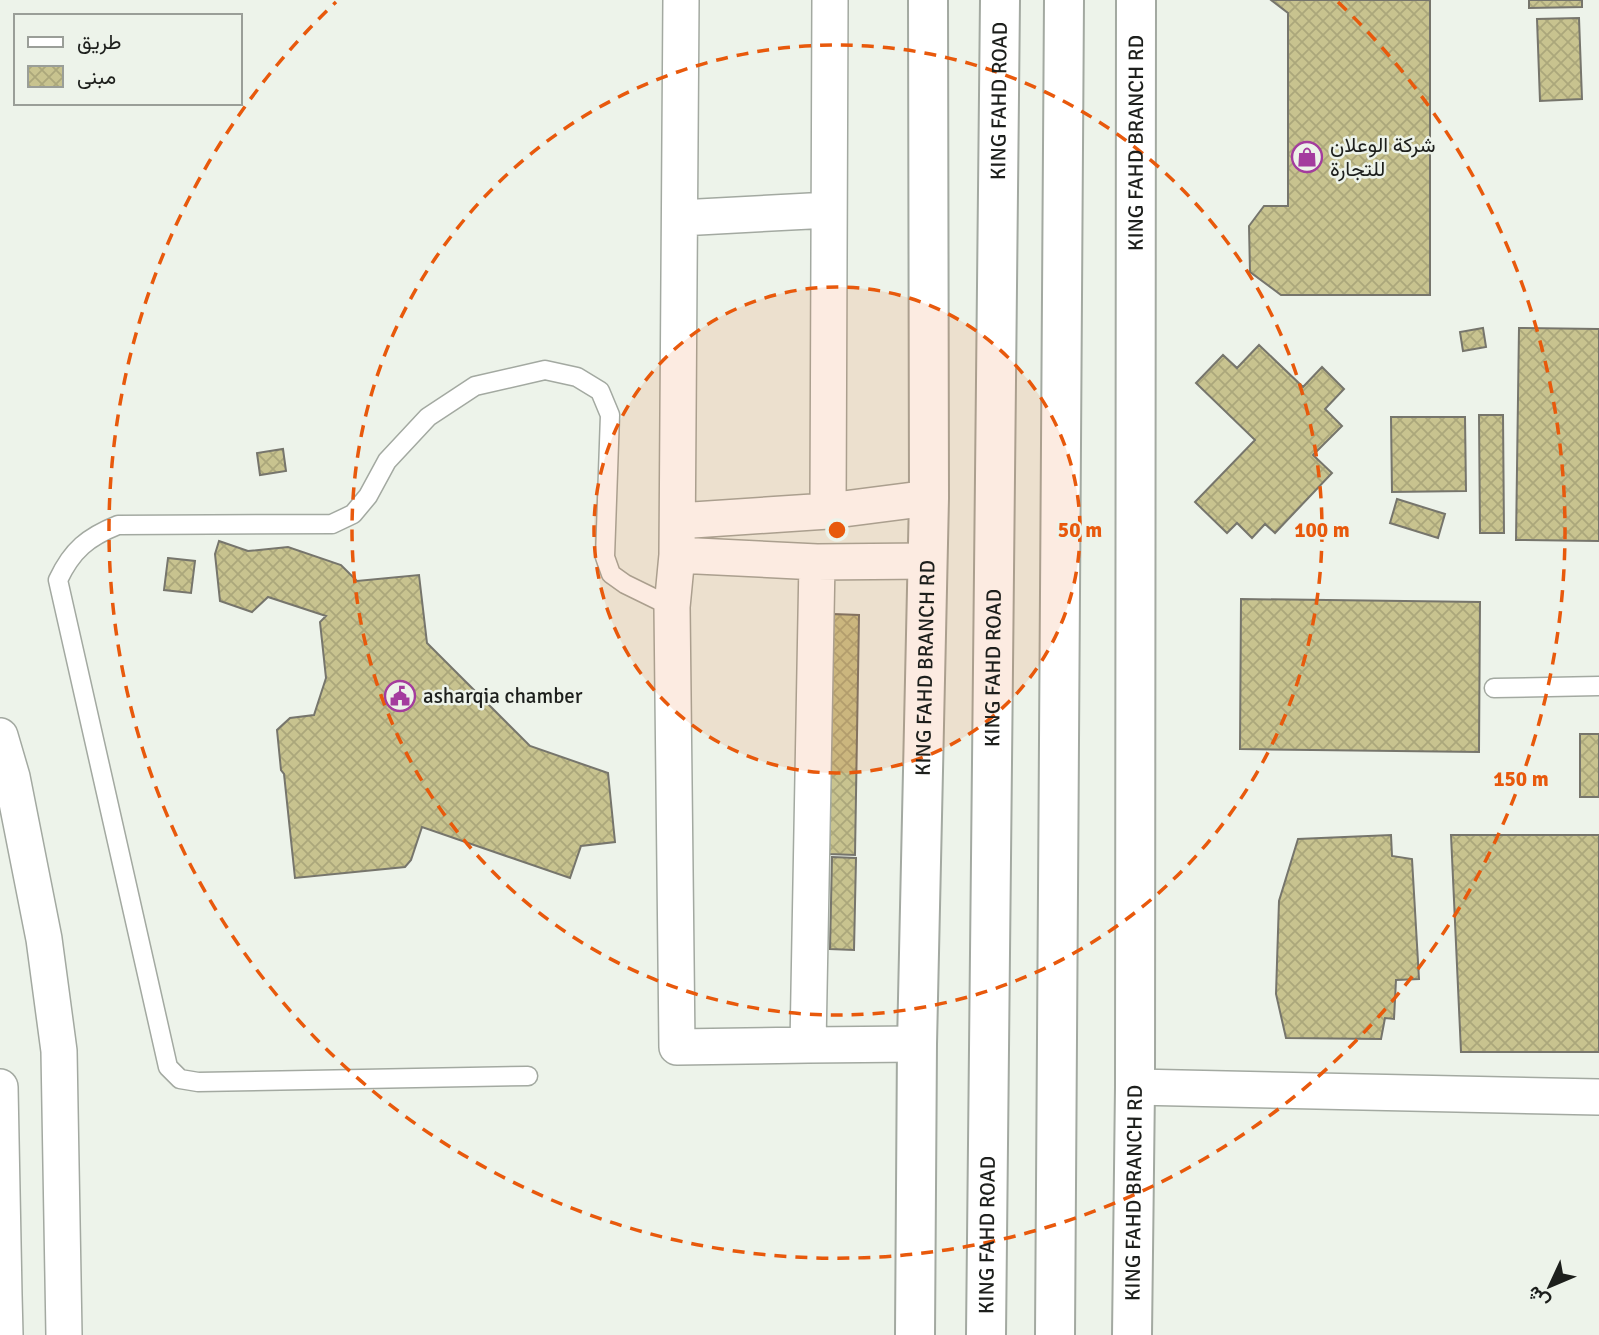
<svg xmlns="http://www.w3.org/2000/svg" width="1599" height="1335" font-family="Signika,Vazirmatn,sans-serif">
	<defs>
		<pattern id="building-cross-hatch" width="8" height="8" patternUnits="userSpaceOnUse" patternTransform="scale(1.75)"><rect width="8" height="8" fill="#c8c38f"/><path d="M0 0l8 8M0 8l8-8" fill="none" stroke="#aba77b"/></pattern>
	</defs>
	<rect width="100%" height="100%" fill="#edf3ea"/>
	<path fill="url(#building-cross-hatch)" stroke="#76756c" stroke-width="2" d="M1271,0H1430V295H1281L1250,272L1249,226L1264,206H1288V13Z
		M1529,0H1582V7L1529,8Z
		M1579,18L1582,99L1540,101L1537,19Z
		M1483,328L1486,347L1463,351L1460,332Z
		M1519,328L1599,329V541L1516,540Z
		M1259,345L1303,387L1322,367L1344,389L1325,409L1342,426L1313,455L1332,473L1275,533L1265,524L1252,538L1237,523L1227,533L1195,502L1255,440L1196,383L1223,355L1237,368Z
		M1479,415H1503L1504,533H1480Z
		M1391,417H1465L1466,491L1392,492Z
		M283,449L286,471L260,475L257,453Z
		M1397,499L1445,514L1438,538L1390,523Z
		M219,541L248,551L288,547L341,565L357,581L419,575L427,643L530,746L608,773L615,842L581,846L570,878L422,827L411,860L405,867L295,878L284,774L281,770L277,730L290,718L314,715L326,678L320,622L326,616L268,597L252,612L220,601L215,554Z
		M168,558L195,561L191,593L164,590Z
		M1241,599L1480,602L1479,752L1240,749Z
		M833,614L859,615L855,855L829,854Z
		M1580,734H1599V797H1580Z
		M1391,835L1392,856L1412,859L1419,979L1396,980L1394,1019L1385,1018L1381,1039L1286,1038L1276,994L1279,901L1298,839Z
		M1451,835H1599V1052H1461Z
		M832,857L856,858L854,950L830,949Z"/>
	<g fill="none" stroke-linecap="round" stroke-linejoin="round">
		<g stroke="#a3a9a1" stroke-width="21">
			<path id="lane" d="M1494,688L1599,686
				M528,1076L198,1082L180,1079L168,1067L58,580C72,550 88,537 118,525L332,524L353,514L368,496L387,461L428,417L475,386L545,370L577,377L600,391L610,415L605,557L611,574L625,584L672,607"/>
		</g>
		<g stroke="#a3a9a1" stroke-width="38">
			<path id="street" d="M681,0L677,555L672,607L677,1047L808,1045L817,562L927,561
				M680,218L829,210
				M828,511L830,0
				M678,521L828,511L929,498
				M677,555L817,562
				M0,736L12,777L44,939L59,1051L64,1335
				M808,1045L917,1044
				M0,1087L4,1295
				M1135,1087L1599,1097
				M0,1274L4,1295L5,1335"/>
		</g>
		<g stroke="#a3a9a1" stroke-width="42">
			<g id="secondary">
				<path id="s1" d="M915,1335L917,1044L929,498L928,0"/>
				<path id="s2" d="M1132,1335L1135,1087L1136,0"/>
			</g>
		</g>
		<g stroke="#a3a9a1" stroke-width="42">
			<g id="highway">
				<path id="s3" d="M986,1335L1000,0"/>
				<path d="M1055,1335L1064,0"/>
			</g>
		</g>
		<use href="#lane" stroke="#fff" stroke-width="18"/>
		<use href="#street" stroke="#fff" stroke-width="35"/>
		<use href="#secondary" stroke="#fff" stroke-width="38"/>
		<use href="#highway" stroke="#fff" stroke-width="38"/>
	</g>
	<circle cx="837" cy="530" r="243" fill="#e8590c" fill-opacity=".12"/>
	<g fill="none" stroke="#e8590c" stroke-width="3.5" stroke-dasharray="12 9">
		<circle cx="837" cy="530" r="243"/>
		<circle cx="837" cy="530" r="485"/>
		<path d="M1338 2A728 728 0 1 1 336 2"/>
	</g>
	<defs>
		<g id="shop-ring" transform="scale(1.575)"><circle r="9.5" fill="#edf3ea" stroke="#a43c9e" stroke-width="1.5"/><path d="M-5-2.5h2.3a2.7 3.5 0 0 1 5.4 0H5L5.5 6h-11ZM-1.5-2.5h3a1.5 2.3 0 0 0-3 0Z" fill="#a43c9e"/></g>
		<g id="civic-ring" transform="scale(1.575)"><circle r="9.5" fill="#edf3ea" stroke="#a43c9e" stroke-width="1.5"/><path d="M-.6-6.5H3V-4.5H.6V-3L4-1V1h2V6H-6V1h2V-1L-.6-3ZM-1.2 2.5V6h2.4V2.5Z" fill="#a43c9e"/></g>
	</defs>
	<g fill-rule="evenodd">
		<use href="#shop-ring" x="1307" y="157"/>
		<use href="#civic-ring" x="400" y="696"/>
	</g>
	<g text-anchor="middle" stroke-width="5" stroke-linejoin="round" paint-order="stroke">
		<g font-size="21" fill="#1d1f1c" stroke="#edf3ea">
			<text dy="7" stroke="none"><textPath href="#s3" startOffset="1234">KING FAHD ROAD</textPath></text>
			<text dy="7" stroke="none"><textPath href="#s2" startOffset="1192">KING FAHD BRANCH RD</textPath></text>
			<text dy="7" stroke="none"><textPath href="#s1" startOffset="667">KING FAHD BRANCH RD</textPath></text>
			<text dy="7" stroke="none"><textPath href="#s3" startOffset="667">KING FAHD ROAD</textPath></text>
			<text dy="7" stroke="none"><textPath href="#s2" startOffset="142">KING FAHD BRANCH RD</textPath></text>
			<text dy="7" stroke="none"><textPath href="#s3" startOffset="100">KING FAHD ROAD</textPath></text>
		</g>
		<g font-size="21" fill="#1d1f1c" stroke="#edf3ea" text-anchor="start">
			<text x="1330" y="152">شركة الوعلان<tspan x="1330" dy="24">للتجارة</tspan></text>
			<text x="423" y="703">asharqia chamber</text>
		</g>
	</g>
	<circle cx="837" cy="530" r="10" fill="#e8590c" stroke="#edf3ea" stroke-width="3.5"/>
	<g font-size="21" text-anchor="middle" font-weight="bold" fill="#e8590c" stroke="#edf3ea" stroke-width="5" stroke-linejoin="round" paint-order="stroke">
		<text x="1080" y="537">50 m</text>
		<text x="1322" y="537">100 m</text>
		<text x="1521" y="786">150 m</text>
	</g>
	<rect x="14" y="14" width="228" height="91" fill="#edf3ea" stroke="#9a9e98" stroke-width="2"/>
	<rect x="28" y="37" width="35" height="10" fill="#ffffff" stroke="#9a9e98" stroke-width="2"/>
	<text x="77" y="49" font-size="21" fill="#1d1f1c">طريق</text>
	<rect x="28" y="66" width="35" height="21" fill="url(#building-cross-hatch)" stroke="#9a9e98" stroke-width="2"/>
	<text x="77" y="84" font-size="21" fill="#1d1f1c">مبنى</text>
	<g transform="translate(1550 1286) rotate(226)" stroke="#edf3ea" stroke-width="5" paint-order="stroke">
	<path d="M0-5L12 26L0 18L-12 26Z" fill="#1d1f1c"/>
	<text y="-10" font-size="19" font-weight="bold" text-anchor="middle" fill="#1d1f1c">ش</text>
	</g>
</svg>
